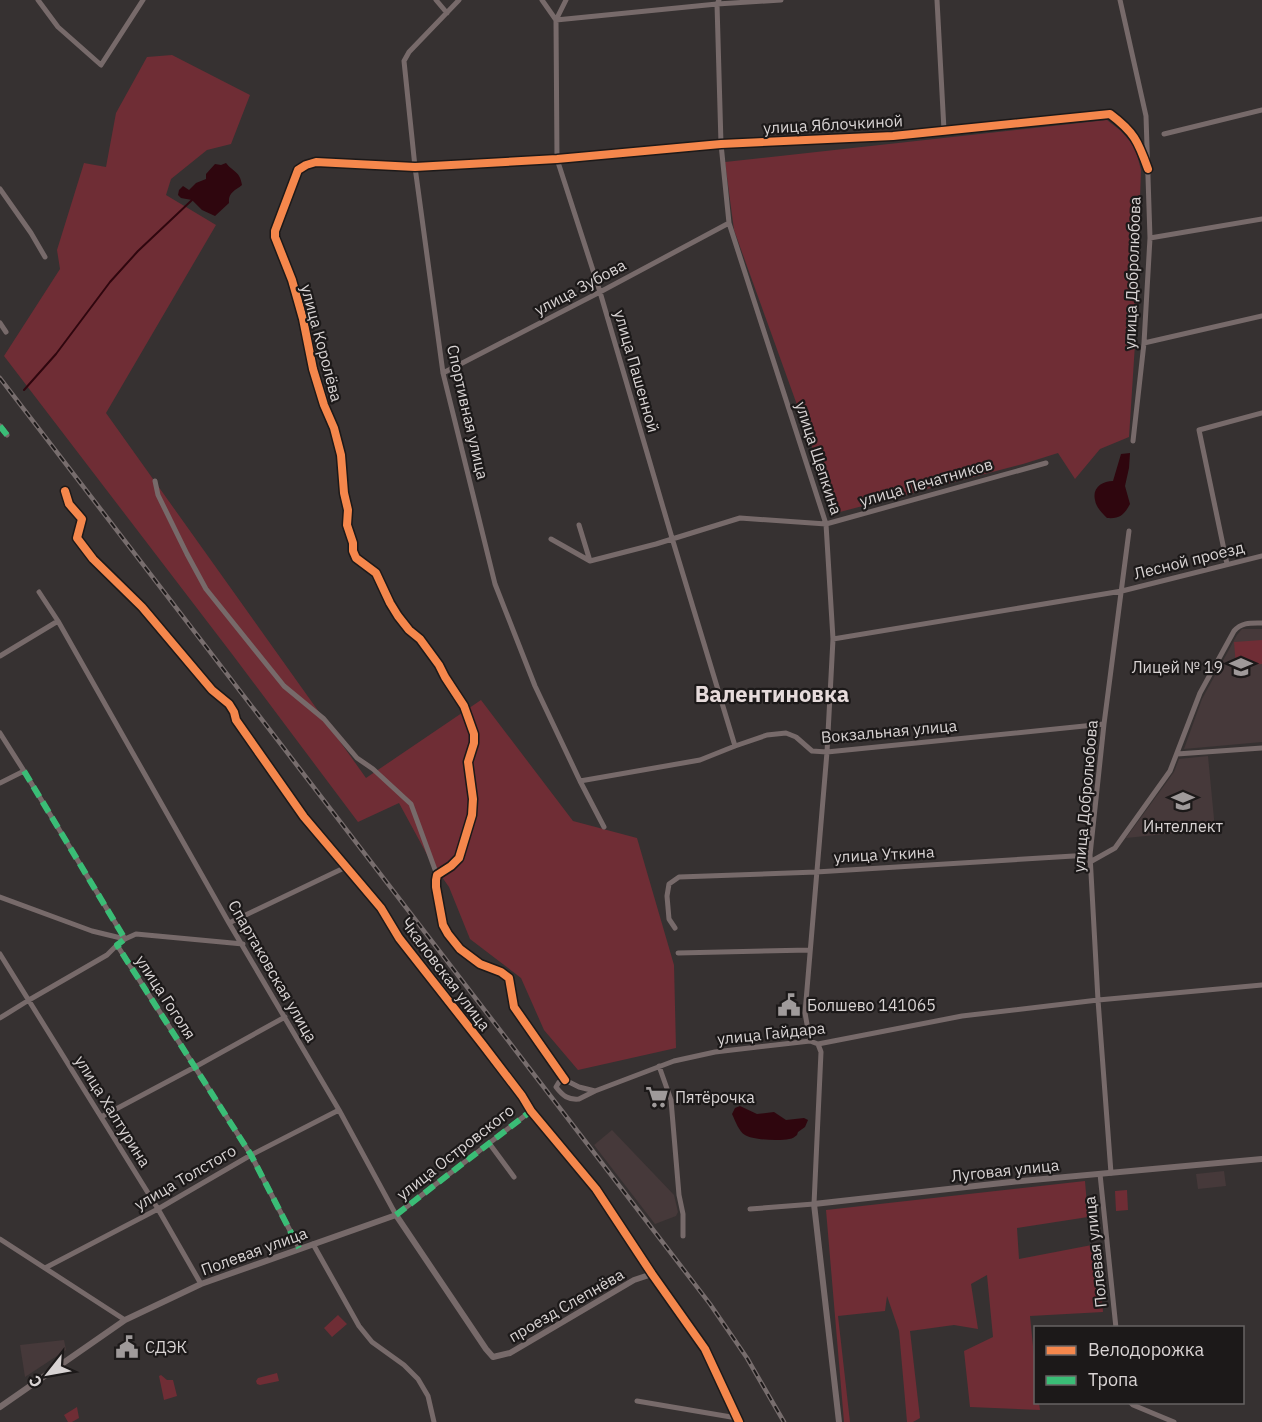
<svg xmlns="http://www.w3.org/2000/svg" width="1262" height="1422" font-family="'IBM Plex Sans',sans-serif">
	<rect width="100%" height="100%" fill="#363131"/>
	<path fill="#46393a" d="M1242,629H1262V742L1184,749L1202,699L1237,635Z
		M1208,756L1215,829L1126,838L1174,772L1179,759Z
		M612,1130L674,1195L678,1212L676,1216L655,1224L594,1145Z
		M1224,1171L1226,1186L1198,1189L1196,1174Z
		M64,1340L66,1350L25,1377L20,1345Z"/>
	<path fill="#6f2d35" d="M172,55L250,95L231,144L207,150L171,179L166,195L216,225L106,413L366,778L481,700L573,821L637,838L674,965L676,1048L578,1070L544,1030L521,978L470,939L449,887L430,860L399,803L358,822L232,654L4,356L60,269L57,250L84,163L106,167L116,113L147,57Z
		M1107,120L1121,131L1135,147L1141,170L1135,344L1129,437L1100,449L1075,479L1058,453L1023,464L836,513L734,230L725,162Z
		M1262,640V664L1236,666L1234,642Z
		M1085,1181L1088,1217L1017,1228L1019,1259L1097,1244L1103,1312L1030,1316L1035,1366L1036,1402L1039,1403L1040,1410L970,1407L964,1351L993,1337L987,1275L971,1284L978,1329L954,1325L910,1331L920,1418L913,1422H907L899,1331L887,1296L885,1311L838,1316L850,1422H844L826,1210Z
		M1127,1190L1128,1210L1116,1211L1115,1191Z
		M338,1315L347,1324L332,1337L324,1328Z
		M277,1373L279,1381L260,1385L257,1384L256,1381L258,1378Z
		M161,1375L167,1380H173L177,1396L164,1400L159,1376Z
		M77,1407L79,1418L72,1422H68L64,1415Z"/>
	<path fill="#2f060e" d="M226,163C233,172 240,171 242,185C235,191 228,192 229,203L215,216L202,210L192,200L181,198L178,195L179,190L183,186L189,190L196,183L206,179V174L215,164L221,165Z
		M1130,453L1129,468L1125,486L1130,504C1124,515 1120,519 1107,518C1102,513 1096,507 1095,500C1092,488 1102,481 1113,481L1121,454Z
		M740,1106L757,1114L774,1112L786,1120L804,1118L808,1120L805,1127L798,1132L797,1135C793,1138 794,1138 789,1139C780,1141 752,1140 745,1135C739,1132 735,1120 732,1114L735,1108Z"/>
	<g fill="none" stroke-linecap="round" stroke-linejoin="round">
		<path stroke="#2f060e" stroke-width="2" d="M24,390L56,354L110,282L138,251L192,200"/>
		<path stroke="#776a6a" stroke-width="5" d="M38,0L58,27L101,65L143,0
			M436,0L447,13
			M459,0L409,52L404,61L415,167L443,373L495,584L535,686L580,781L604,827
			M542,0L556,20L717,4L781,0
			M566,0L556,20L557,159L600,292L672,538L735,746
			M719,0L717,4L721,144L729,223L826,524L833,639L827,752L805,1013L810,1041
			M937,0L944,130
			M1120,0L1146,116L1150,238L1144,343L1133,441
			M1164,134L1262,110
			M0,189L31,233L45,257
			M1150,238L1262,219
			M0,323L6,332
			M1144,343L1262,316
			M443,373L600,292L729,223
			M0,426L7,435
			M155,481L158,495L187,554L206,589L284,686L324,719L357,758L373,769L411,804L437,875
			M579,525L590,561L656,544L740,518L826,524L1046,463
			M551,539L590,561
			M1227,564L1199,430L1262,413
			M39,592L58,621L229,923L339,1110L396,1215L531,1111L522,1096L483,1045L399,938L381,908L304,817L236,720L234,712L229,704L212,690L142,607L93,559L77,538L82,519L69,504L65,491
			M833,639L1122,591L1262,556
			M0,656L58,621
			M0,733L24,771L125,939L117,945L251,1155L299,1248
			M1177,754L1262,748
			M580,781L700,760L735,746L767,735L786,733L796,737L812,751L827,752L1104,724
			M0,783L24,771
			M1090,862L1115,848L1170,771L1200,693L1234,631C1242,622 1251,623 1262,623
			M0,897L92,931L125,939L136,934L243,944
			M229,923L346,867
			M675,928L669,919L667,896L669,884L679,877L816,872L1090,855
			M678,953L810,950
			M0,954L158,1209L201,1284
			M0,1018L29,1000L107,955L117,945
			M659,1066L671,1100L679,1195L683,1214V1236
			M565,1080L514,1007L509,978L501,972L480,964L460,949L448,934L443,925L436,887V880L437,875L451,866L459,858L472,815L473,799L468,762L474,743V734L464,706L445,677L439,665L420,639L409,630L398,616L390,603L376,573L356,558L353,551V543L347,525L348,510L344,493L341,455L334,428L324,405L313,369L303,319L292,280L275,237V231L298,170L306,165L316,162L415,167L557,159L721,144L893,136L1110,114C1134,132 1138,141 1148,169
			M595,1091L579,1087L565,1080L559,1082L556,1087C563,1096 568,1100 579,1099L595,1091L674,1061L715,1052L810,1041L818,1044L962,1016L1098,1000L1262,985
			M101,1117L195,1067L285,1017
			M489,1143L514,1177
			M1111,1173L1098,1000L1090,855L1104,724L1129,531
			M1100,1174L1116,1328
			M750,1209L814,1204L821,1052L818,1044
			M0,1239L125,1320
			M313,1244L359,1326L372,1342L404,1365L418,1379L428,1396L434,1422
			M45,1268L158,1209L251,1155L339,1110
			M637,1401L737,1418
			M1130,1402L1133,1405L1174,1422"/>
		<path stroke="#776a6a" stroke-width="6" d="M531,1111L596,1189L652,1274L705,1349L739,1422
			M0,1407L125,1320L201,1284L396,1215L486,1349L493,1357L510,1353L634,1280L652,1274
			M839,1422L814,1204L1011,1182L1262,1159"/>
		<g stroke="#776d6d" stroke-width="4.5">
			<path id="rail" d="M0,378L710,1304L747,1358L784,1422"/>
		</g>
		<use href="#rail" stroke="#1c1919" stroke-width="2" stroke-dasharray="7" stroke-linecap="butt"/>
		<path stroke="#3abd76" stroke-width="6" stroke-dasharray="12 6" stroke-linecap="butt" d="M0,426L7,435
			M24,771L125,939L117,945L251,1155L299,1248
			M396,1215L531,1111"/>
		<g stroke="#1c1919" stroke-width="11">
			<path id="cycleway" d="M65,491L69,504L82,519L77,538L93,559L142,607L212,690L229,704L234,712L236,720L304,817L381,908L399,938L483,1045L522,1096L531,1111L596,1189L652,1274L705,1349L739,1422
				M565,1080L514,1007L509,978L501,972L480,964L460,949L448,934L443,925L436,887V880L437,875L451,866L459,858L472,815L473,799L468,762L474,743V734L464,706L445,677L439,665L420,639L409,630L398,616L390,603L376,573L356,558L353,551V543L347,525L348,510L344,493L341,455L334,428L324,405L313,369L303,319L292,280L275,237V231L298,170L306,165L316,162L415,167L557,159L721,144L893,136L1110,114C1134,132 1138,141 1148,169"/>
		</g>
		<use href="#cycleway" stroke="#f5874c" stroke-width="8"/>
	</g>
	<defs>
		<g id="school-bare" transform="scale(1.8)"><path d="M0-5L7-2L0 1L-7-2ZM-4 1L0 2.5L4 1V4Q0 6-4 4Z" fill="#9f9a9a" stroke="#1c1919" stroke-width="2.5" paint-order="stroke"/></g>
		<g id="civic-bare" transform="scale(1.8)"><path d="M-.6-6.5H3V-4.5H.6V-3L4-1V1h2V6H-6V1h2V-1L-.6-3ZM-1.2 2.5V6h2.4V2.5Z" fill="#9f9a9a" stroke="#1c1919" stroke-width="2.5" paint-order="stroke"/></g>
		<g id="supermarket-bare" transform="scale(1.8)"><path d="M-6-5.5h2.5l.6 2H6L4.5 2H-2.5L-4.4-4H-6ZM-1.5 3.2a1.3 1.3 0 1 0 .1 0ZM3 3.2a1.3 1.3 0 1 0 .1 0Z" fill="#9f9a9a" stroke="#1c1919" stroke-width="2.5" paint-order="stroke"/></g>
	</defs>
	<g fill-rule="evenodd">
		<use href="#school-bare" x="1241" y="667"/>
		<use href="#school-bare" x="1183" y="801"/>
		<use href="#civic-bare" x="789" y="1005"/>
		<use href="#supermarket-bare" x="657" y="1097"/>
		<use href="#civic-bare" x="127" y="1347"/>
	</g>
	<g text-anchor="middle" stroke-width="4.5" stroke-linejoin="round" paint-order="stroke">
		<g font-size="16" fill="#d8d3d3" stroke="#1c1919">
			<text transform="translate(833 124) rotate(-3)" y="6">улица Яблочкиной</text>
			<text transform="translate(1132 273) rotate(-88)" y="6">улица Добролюбова</text>
			<text transform="translate(580 287) rotate(-28)" y="6">улица Зубова</text>
			<text transform="translate(322 343) rotate(75)" y="6">улица Королёва</text>
			<text transform="translate(637 371) rotate(74)" y="6">улица Пашенной</text>
			<text transform="translate(468 412) rotate(77)" y="6">Спортивная улица</text>
			<text transform="translate(819 458) rotate(72)" y="6">улица Щепкина</text>
			<text transform="translate(926 482) rotate(-16)" y="6">улица Печатников</text>
			<text transform="translate(1189 560) rotate(-14)" y="6">Лесной проезд</text>
			<text transform="translate(889 731) rotate(-5)" y="6">Вокзальная улица</text>
			<text transform="translate(1085 796) rotate(-85)" y="6">улица Добролюбова</text>
			<text transform="translate(884 854) rotate(-3)" y="6">улица Уткина</text>
			<text transform="translate(273 971) rotate(60)" y="6">Спартаковская улица</text>
			<text transform="translate(446 974) rotate(53)" y="6">Чкаловская улица</text>
			<text transform="translate(166 997) rotate(57)" y="6">улица Гоголя</text>
			<text transform="translate(771 1033) rotate(-6)" y="6">улица Гайдара</text>
			<text transform="translate(113 1111) rotate(58)" y="6">улица Халтурина</text>
			<text transform="translate(455 1152) rotate(-38)" y="6">улица Островского</text>
			<text transform="translate(1005 1170) rotate(-6)" y="6">Луговая улица</text>
			<text transform="translate(185 1177) rotate(-30)" y="6">улица Толстого</text>
			<text transform="translate(254 1251) rotate(-20)" y="6">Полевая улица</text>
			<text transform="translate(1095 1252) rotate(-96)" y="6">Полевая улица</text>
			<text transform="translate(566 1305) rotate(-30)" y="6">проезд Слепнёва</text>
		</g>
		<g font-size="16" fill="#d8d3d3" stroke="#1c1919" text-anchor="start">
			<text x="1223" y="673" text-anchor="end">Лицей № 19</text>
			<text x="1183" y="832" text-anchor="middle">Интеллект</text>
			<text x="807" y="1011">Болшево 141065</text>
			<text x="675" y="1103">Пятёрочка</text>
			<text x="145" y="1353">СДЭК</text>
		</g>
		<g font-size="22" font-weight="bold" fill="#e6dbdb" stroke="#1c1919">
			<text x="772" y="702">Валентиновка</text>
		</g>
	</g>
	<rect x="1034" y="1326" width="210" height="78" fill="#1c1919" stroke="#676363" stroke-width="1.5"/>
	<rect x="1046" y="1346" width="30" height="9" fill="#f5874c" stroke="#676363" stroke-width="1.5"/>
	<text x="1088" y="1356" font-size="18" fill="#d8d3d3">Велодорожка</text>
	<rect x="1046" y="1376" width="30" height="9" fill="#3abd76" stroke="#676363" stroke-width="1.5"/>
	<text x="1088" y="1386" font-size="18" fill="#d8d3d3">Тропа</text>
	<g transform="translate(48 1374) rotate(239)" stroke="#1c1919" stroke-width="4.5" paint-order="stroke">
	<path d="M0-4.5L10 22L0 15L-10 22Z" fill="#d8d3d3"/>
	<text y="-9" font-size="16" font-weight="bold" text-anchor="middle" fill="#d8d3d3">С</text>
	</g>
</svg>
